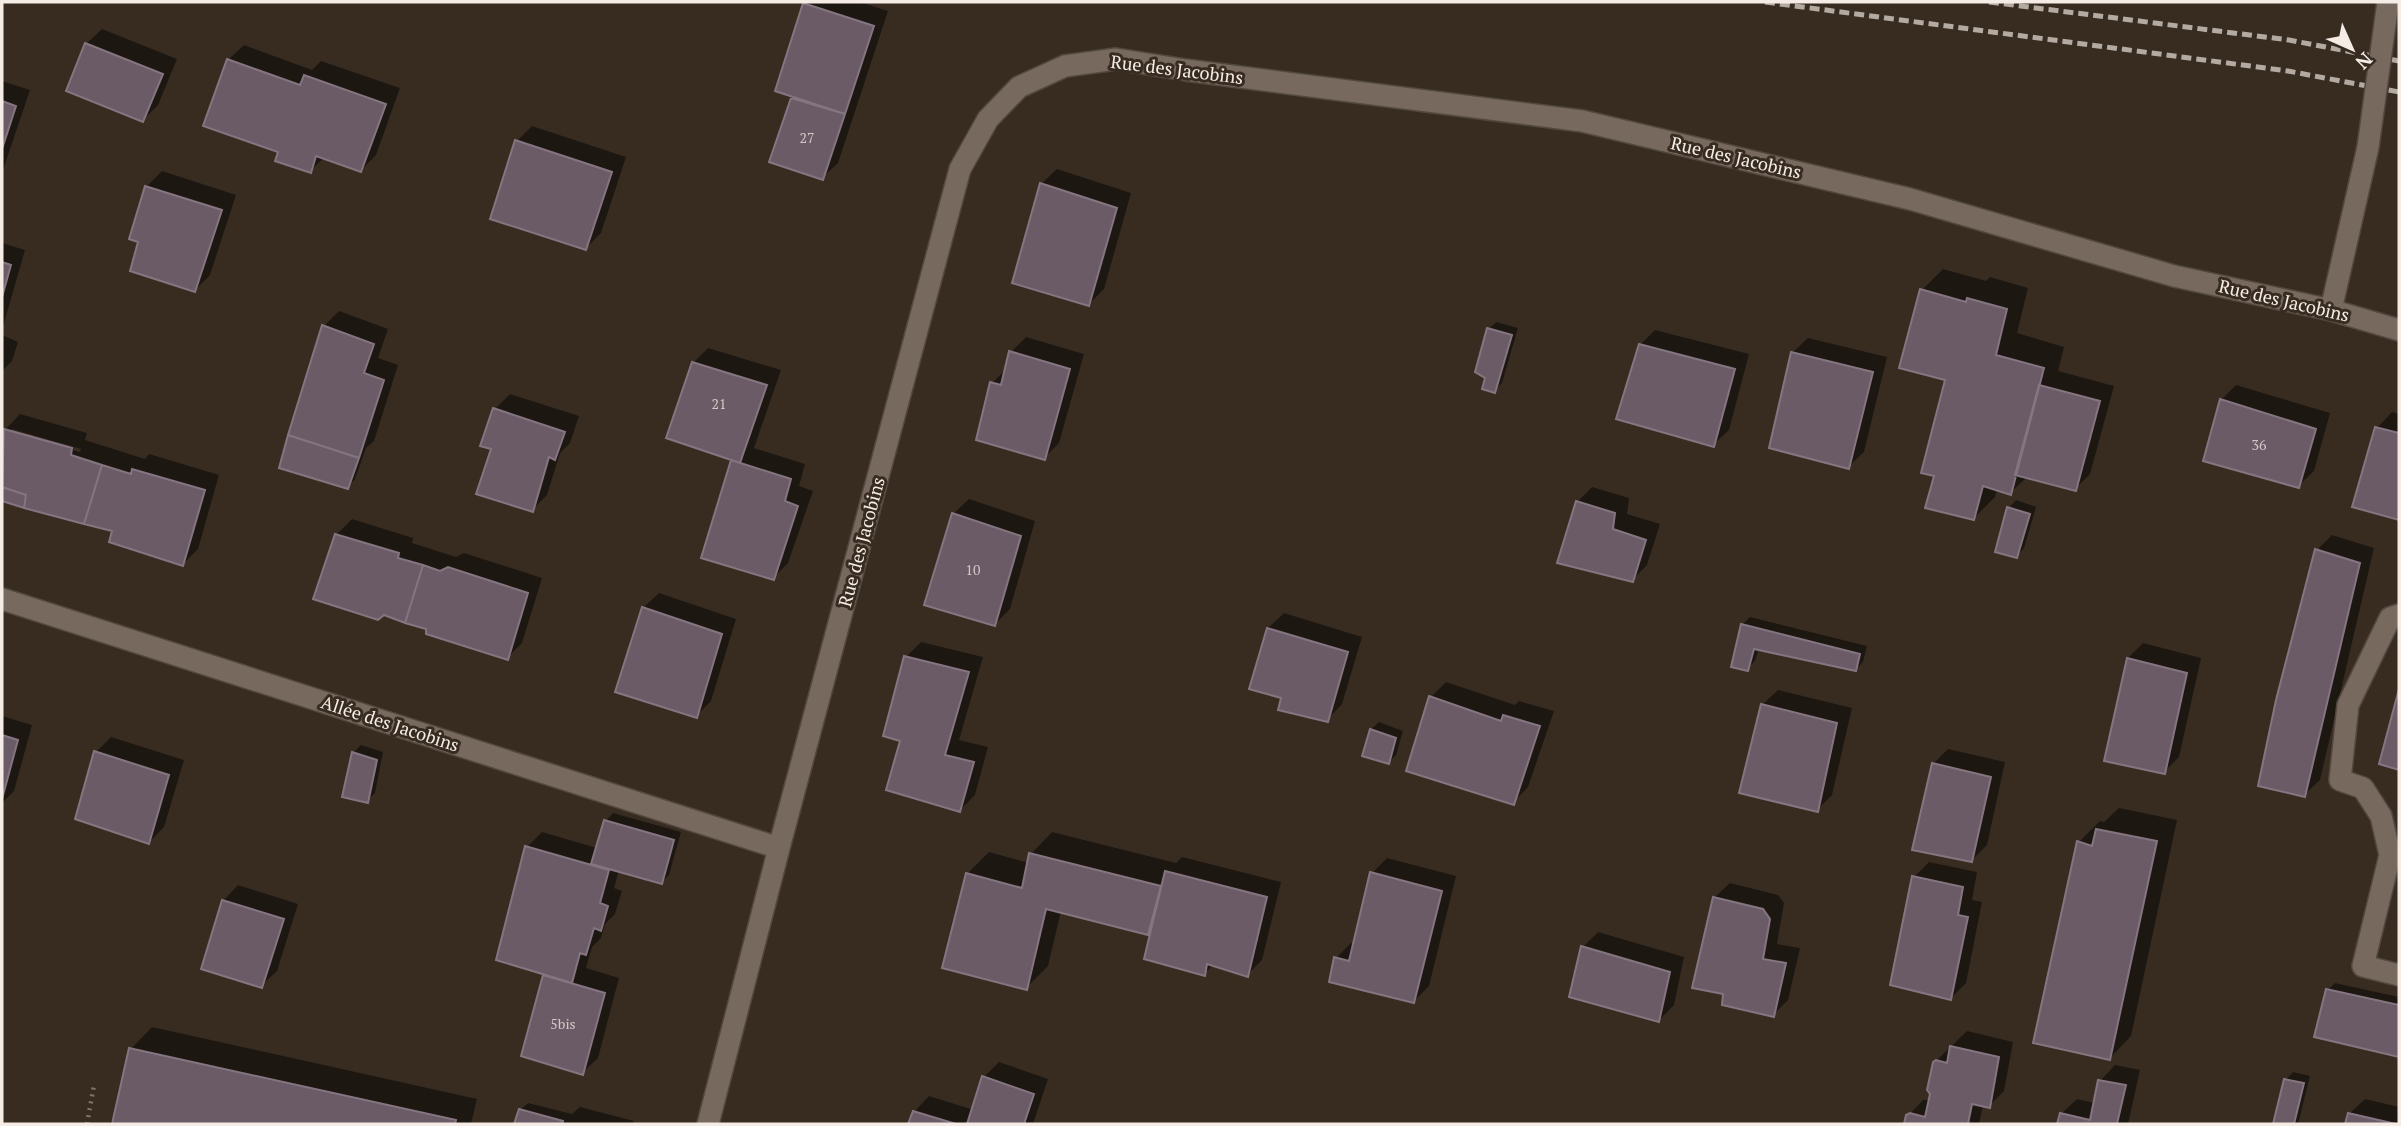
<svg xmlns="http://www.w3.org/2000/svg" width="2401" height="1126" font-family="'PT Serif',serif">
	<rect width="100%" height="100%" fill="#382c21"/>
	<path fill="#0007" fill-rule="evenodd" d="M807,2H860L888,11L838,163L822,178L772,161L793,97L777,90Z
		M102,29L177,59L158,105L143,120L86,44Z
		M244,45L312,70L321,61L400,88L376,155L361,170L325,157L310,171L280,151L228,60Z
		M2,81L30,90L2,173Z
		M532,126L626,157L601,233L586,248L517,141Z
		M1057,169L1131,193L1104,289L1089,304L1041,184Z
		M162,171L236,195L210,275L195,290L141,241L131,238L147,186Z
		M2,243L25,250L2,330Z
		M1943,269L1986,281L1990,277L2028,288L2017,333L2064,347L2058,371L2114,386L2090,474L2075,489L2027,477L2010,493L1997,489L1995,497L1974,518L1937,475L1947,378L1922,290Z
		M339,311L388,329L378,358L398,365L374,441L366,448L355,479L348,487L324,326Z
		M1496,322L1518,328L1502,383L1494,391L1488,377L1489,329Z
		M1655,330L1749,354L1729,430L1713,445L1640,345Z
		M2,335L18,342L12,361L2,371Z
		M1026,337L1084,354L1059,443L1044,458L992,383L1007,368L1011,352Z
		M1808,338L1887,357L1864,452L1848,467L1792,353Z
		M708,348L781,370L754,448L805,464L799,486L813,491L788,563L773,578L703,557L733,459L693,363Z
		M2236,385L2330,413L2314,471L2298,486L2221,400Z
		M510,394L579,416L570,443L560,453L547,495L532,510L493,448L495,409Z
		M2392,412L2399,414V518L2354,505L2377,428Z
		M20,414L87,433L85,440L145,459L149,454L219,475L198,549L183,564L114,530L2,499V441L5,430ZM12,429L81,449L80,452L12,433Z
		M1592,487L1629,498L1627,514L1660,524L1647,565L1632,580L1577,502Z
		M969,499L1035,521L1010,609L995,624L953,514Z
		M2016,500L2036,507L2024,548L2017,556L2009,508Z
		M352,519L413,538L412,543L456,557L464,553L542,578L522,643L507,658L336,535Z
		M2332,535L2374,548L2320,780L2304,795L2317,550Z
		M659,593L736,619L711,701L696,716L643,608Z
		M1284,613L1362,637L1342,704L1327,720L1268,628Z
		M1750,617L1867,646L1863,662L1856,669L1759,648L1755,661L1747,669L1742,625Z
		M921,642L983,657L959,740L988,747L975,795L960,810L902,739L906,657Z
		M2143,643L2201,658L2179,757L2164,772L2128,658Z
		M1446,682L1515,705L1519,701L1554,711L1528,787L1513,803L1431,697Z
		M1778,690L1852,708L1832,795L1817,810L1762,705Z
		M2,716L32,725L14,791L2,803Z
		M1379,722L1403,731L1396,755L1389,762L1371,729Z
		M111,737L184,760L164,827L149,842L96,752Z
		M361,745L383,752L375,793L367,801L353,753Z
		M1948,749L2005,762L1987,845L1972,860L1933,764Z
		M2119,808L2177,820L2131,1036L2110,1058L2079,842L2100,821L2104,822Z
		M613,813L681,832L669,875L662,882L619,870L614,888L622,891L615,914L605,924L601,938L592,947L586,968L619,978L598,1058L582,1073L523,1055L545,974L527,847L542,832L597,848L606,821Z
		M1052,832L1176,863L1182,857L1281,882L1262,960L1247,975L1214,964L1204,974L1153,927L1147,933L1061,911L1048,966L1026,988L967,874L989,852L1029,863L1031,854Z
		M1387,858L1456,876L1429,986L1414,1001L1336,958L1351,943L1355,944L1372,873Z
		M1929,862L1977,872L1972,900L1982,902L1966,983L1951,998L1914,877Z
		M1730,883L1778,895L1784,903L1777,944L1800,948L1788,1000L1773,1015L1714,898Z
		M238,885L298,904L277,971L261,986L223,901Z
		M1598,932L1684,957L1674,1005L1659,1020L1583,947Z
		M2335,983L2399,997V1055L2316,1036L2328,990Z
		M152,1027L477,1099L471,1124H108L113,1119L131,1049Z
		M1967,1031L2013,1042L2004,1091L1989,1106L1983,1105L1979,1124H1906L1908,1116L1923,1100H1931L1934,1063Z
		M999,1062L1048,1079L1033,1124H910L914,1112L929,1096L974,1110L984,1077Z
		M2115,1065L2140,1070L2128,1124H2059L2061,1114L2077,1099L2095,1103L2100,1081Z
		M2293,1072L2310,1076L2298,1124H2274L2286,1080Z
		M2365,1099L2399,1107V1124H2347L2349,1114Z
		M528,1103L572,1114L580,1107L634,1121L633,1124H516L520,1110Z"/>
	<path fill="#6a5b66" stroke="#857581" stroke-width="2" d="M803,3L874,26L845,114L775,91Z
		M85,43L163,74L143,122L66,91Z
		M227,59L300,85L304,75L386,104L361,172L316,156L311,173L275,161L278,152L203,126Z
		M791,98L845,114L823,180L769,162Z
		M2,101L16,106L2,149Z
		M515,140L612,172L586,250L490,219Z
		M1040,183L1117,208L1089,306L1012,283Z
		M145,186L222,210L195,292L130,271L138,242L129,239Z
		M2,262L11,265L2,297Z
		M1920,289L1966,302L1967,298L2007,309L1996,355L2044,368L2011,495L1983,486L1974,520L1925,508L1934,476L1921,473L1945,380L1899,368Z
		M322,325L374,344L364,373L384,380L359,458L288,435Z
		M1487,328L1512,335L1495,393L1482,389L1485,378L1475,372Z
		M1639,344L1735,369L1714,447L1616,419Z
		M1009,351L1070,369L1045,460L976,440L990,382L1001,385Z
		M1791,352L1873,372L1849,469L1769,448Z
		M692,362L767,385L740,463L666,438Z
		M2039,385L2100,401L2076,491L2015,475Z
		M2220,399L2316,429L2299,488L2203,461Z
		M493,408L565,432L555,460L549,457L533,512L476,494L491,449L480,446Z
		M2375,427L2399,433V520L2352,507Z
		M4,429L72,448L71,455L102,465L84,524L24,508L26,495L2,487Z
		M288,435L359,458L348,489L279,468Z
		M731,460L791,479L785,501L798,506L774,580L701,558Z
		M102,465L131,474L132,469L205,490L183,566L109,542L112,531L84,524Z
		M2,487L26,495L24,508L2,501Z
		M1576,501L1615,513L1613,529L1646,540L1633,582L1557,563Z
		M2007,507L2030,514L2017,558L1995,552Z
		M952,513L1021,536L995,626L924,605Z
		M335,534L399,553L398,558L423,565L405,623L384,615L378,620L313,599Z
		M2315,549L2360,563L2305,797L2258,786L2276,700Z
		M423,565L440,571L448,567L528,593L508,660L426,634V629L405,623Z
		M642,607L722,634L697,718L615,692Z
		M1741,624L1860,654L1856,671L1754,649L1748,671L1731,667Z
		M1267,628L1348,652L1328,722L1278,710L1281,698L1249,689Z
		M904,656L969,672L945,755L974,762L960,812L886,790L900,741L883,736Z
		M2127,658L2187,673L2165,774L2104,761Z
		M2399,689V770L2379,764Z
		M1429,696L1501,721L1503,715L1540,726L1514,805L1406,771Z
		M1761,704L1837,723L1818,812L1739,793Z
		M1370,729L1396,738L1389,764L1362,756Z
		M2,735L18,740L2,799Z
		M94,751L169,775L149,844L75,819Z
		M352,752L377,760L368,803L342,797Z
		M1932,763L1991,777L1972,862L1912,850Z
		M604,820L674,840L662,884L591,864Z
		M2096,829L2157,841L2110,1060L2033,1043L2077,841L2092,846Z
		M525,846L609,870L600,903L608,906L601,931L594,928L586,955L580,953L572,983L496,960Z
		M1029,853L1161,886L1148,935L1046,909L1027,990L942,968L966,873L1022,888Z
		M1165,871L1267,897L1248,977L1207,964L1205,976L1144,959Z
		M1370,872L1442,891L1414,1003L1329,982L1334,957L1349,961Z
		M1912,876L1963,887L1958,915L1968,917L1951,1000L1890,985Z
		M1713,897L1763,909L1770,919L1763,959L1786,963L1774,1017L1722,1005L1723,994L1692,988Z
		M222,900L284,919L262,988L201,969Z
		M1581,946L1670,972L1659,1022L1569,997Z
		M543,975L605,993L583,1075L521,1056Z
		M2326,989L2399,1005V1057L2314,1037Z
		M1950,1046L1999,1057L1990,1108L1972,1104L1968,1124H1904L1906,1115L1910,1113L1925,1117L1930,1094L1927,1090L1933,1062L1936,1060L1947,1063Z
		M129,1048L456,1120L455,1124H112Z
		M982,1076L1034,1094L1024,1124H967Z
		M2284,1079L2304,1083L2294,1124H2273Z
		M2098,1080L2126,1085L2117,1124H2057L2060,1113L2090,1120Z
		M519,1109L563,1121L562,1124H514Z
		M913,1111L956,1124H908Z
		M2348,1113L2396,1124H2345Z"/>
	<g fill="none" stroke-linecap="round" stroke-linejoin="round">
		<g stroke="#52483f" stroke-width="24">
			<path id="lane" d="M2399,615L2390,618L2348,705L2340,780L2363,788L2381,816L2390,855L2363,966L2399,975"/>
		</g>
		<g stroke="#52483f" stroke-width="24">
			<path id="street" d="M2331,310L2368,147
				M2,599L779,848
				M708,1124L779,848L960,169L988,119L1019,87L1065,66L1116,59L1186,70L1582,121L1910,199L2174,276L2331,310L2399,330"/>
		</g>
		<path stroke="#7e736a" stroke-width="4.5" stroke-dasharray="2 5" stroke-linecap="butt" d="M87,1124L94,1085"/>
		<use href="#lane" stroke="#77695d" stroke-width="21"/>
		<use href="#street" stroke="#77695d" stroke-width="21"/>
		<path stroke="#b3aaa2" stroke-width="5" stroke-dasharray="10 5" stroke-linecap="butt" d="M1765,2L2288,71L2399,92
			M1989,2L2289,40L2399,61"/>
		<g stroke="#52483f" stroke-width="24" stroke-linecap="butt">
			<path id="street-bridge" d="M2368,147L2388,2"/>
		</g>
		<use href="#street-bridge" stroke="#77695d" stroke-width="21"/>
	</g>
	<g text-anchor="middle" stroke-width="6" stroke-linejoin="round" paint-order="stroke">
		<g font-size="14" fill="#d2c8c5">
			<text x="807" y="143">27</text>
			<text x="719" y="409">21</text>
			<text x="2259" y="450">36</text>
			<text x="973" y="575">10</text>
			<text x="563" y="1029">5bis</text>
		</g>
		<g font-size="18" fill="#f4ece5" stroke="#382c21">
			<text transform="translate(1177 70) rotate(7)" y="6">Rue des Jacobins</text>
			<text transform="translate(1736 158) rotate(13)" y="6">Rue des Jacobins</text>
			<text transform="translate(2284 301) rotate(13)" y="6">Rue des Jacobins</text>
			<text transform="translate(862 542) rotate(-75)" y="6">Rue des Jacobins</text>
			<text transform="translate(390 724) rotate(18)" y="6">Allée des Jacobins</text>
		</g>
	</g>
	<rect width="2401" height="1126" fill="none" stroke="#f4ece5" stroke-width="7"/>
	<g transform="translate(2352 49) rotate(135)" stroke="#382c21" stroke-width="5" paint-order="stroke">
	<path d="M0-5L12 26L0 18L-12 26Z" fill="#f4ece5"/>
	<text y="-10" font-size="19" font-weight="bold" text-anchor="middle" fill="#f4ece5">N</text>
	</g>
</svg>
